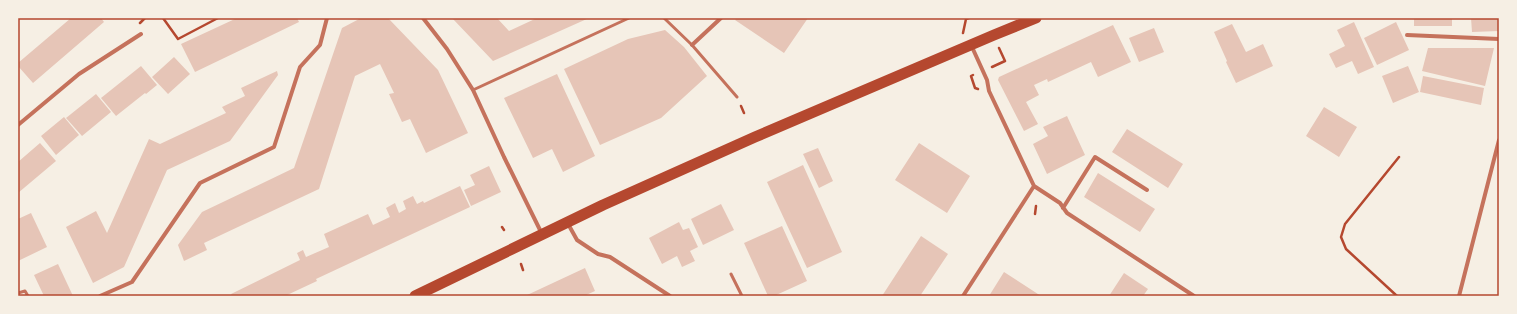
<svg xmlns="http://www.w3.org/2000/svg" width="1517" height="314" font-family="'Public Sans',sans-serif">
	<rect width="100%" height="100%" fill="#f6efe4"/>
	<path fill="#e6c5b7" d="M71,18H101L104,22L33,83L18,66V63Z
		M237,18H297L299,22L195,72L181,44Z
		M361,18H388L438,70L468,133L426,153L410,119L402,122L389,94L394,93L380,64L355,76L319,189L204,243L207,250L184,261L178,245L202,212L294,168L342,28Z
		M452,18H497L509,31L537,18H589L493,61Z
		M737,18H808L784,53L735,20Z
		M1414,18H1452V26H1414Z
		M1471,18H1499V31L1472,32Z
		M1354,22L1374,67L1358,74L1352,61L1336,68L1329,54L1345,46L1337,30Z
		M1396,22L1409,50L1377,65L1364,38Z
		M1232,24L1246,52L1263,44L1273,66L1236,83L1226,62L1227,61L1214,32Z
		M1113,25L1131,62L1098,77L1091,62L1048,82L1047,79L1034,85L1039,95L1026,102L1038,124L1024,131L998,80L999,77Z
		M1154,28L1164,52L1139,62L1129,38Z
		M665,30L684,47L707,76L661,118L600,145L564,69L628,39Z
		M1428,48H1494L1485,86L1422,71Z
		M174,57L190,74L168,94L152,77Z
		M141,66L157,85L146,94L145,93L116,116L101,98Z
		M1408,66L1419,92L1393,103L1382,76Z
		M277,71L278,75L230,141L167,170L124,267L93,283L66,227L96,211L107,233L149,139L160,144L226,113L222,107L245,96L241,88Z
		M557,74L595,156L563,172L552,149L533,158L504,98Z
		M1423,76L1484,88L1481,105L1420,92Z
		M96,94L111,112L82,136L66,118Z
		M1324,107L1357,127L1339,157L1306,136Z
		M1067,116L1085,155L1047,174L1033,144L1048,136L1043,127Z
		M64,117L79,135L56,155L41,136Z
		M1127,129L1183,164L1168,188L1112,152Z
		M40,143L56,161L18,193V162Z
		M919,143L970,176L947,213L895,180Z
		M818,148L833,181L819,188L803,154Z
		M803,165L842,252L807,268L767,182Z
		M489,166L501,192L471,206L464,190L475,185L470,175Z
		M1098,173L1155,209L1140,232L1084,197Z
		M460,186L470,207L316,279L317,281L285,296H232L231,294L300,260L297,253L303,250L306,257L329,247L324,234L368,214L373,225L390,217L386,208L395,203L399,213L406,209L403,201L413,196L417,204L423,201L424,203Z
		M721,204L734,230L703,245L691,219Z
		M31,213L47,247L18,261V219Z
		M679,222L683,230L689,228L698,247L690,251L695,261L682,267L677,256L662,264L649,238Z
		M782,226L807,281L774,296H768L744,243Z
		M921,236L948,254L920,296H882Z
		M58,264L73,296H44L34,275Z
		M585,268L595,291L584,296H525Z
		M1004,272L1041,296H989Z
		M1124,273L1148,289L1143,296H1109Z"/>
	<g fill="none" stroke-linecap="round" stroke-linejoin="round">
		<path stroke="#b5482f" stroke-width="2.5" d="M163,18L178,39L218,18
			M140,23L145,18
			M963,33L966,19L969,18
			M992,67L1005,61L999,48
			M973,75L971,76L975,88L978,89
			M741,106L744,113
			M1035,214L1036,206
			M502,227L504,230
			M521,264L523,270
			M1397,296L1346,249L1341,237L1345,224L1399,157"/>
		<path stroke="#c5725c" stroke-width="3" d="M664,18L692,45L737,97
			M473,90L629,18
			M731,274L742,296
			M18,293L25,291L28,296"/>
		<path stroke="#c5725c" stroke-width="4" d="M423,18L447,49L473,90L504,157L542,234
			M1407,35L1499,39
			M692,45L721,18
			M972,47L987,80L989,91L1034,186L1060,203L1067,213L1194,296
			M18,125L79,74L141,34
			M1063,208L1095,157L1147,190
			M567,222L577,240L598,254L610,257L670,296
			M100,296L132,282L200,183L274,147L300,67L320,45L327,18
			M963,296L1034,186
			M1459,296L1499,140"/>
		<path stroke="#b5482f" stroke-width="11" d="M415,296L603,205L755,137L994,35L1036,18"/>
	</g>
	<rect width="1517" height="314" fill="none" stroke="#f6efe4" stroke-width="38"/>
	<rect x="19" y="19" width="1479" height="276" fill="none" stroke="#b5482f" stroke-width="1.5"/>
</svg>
